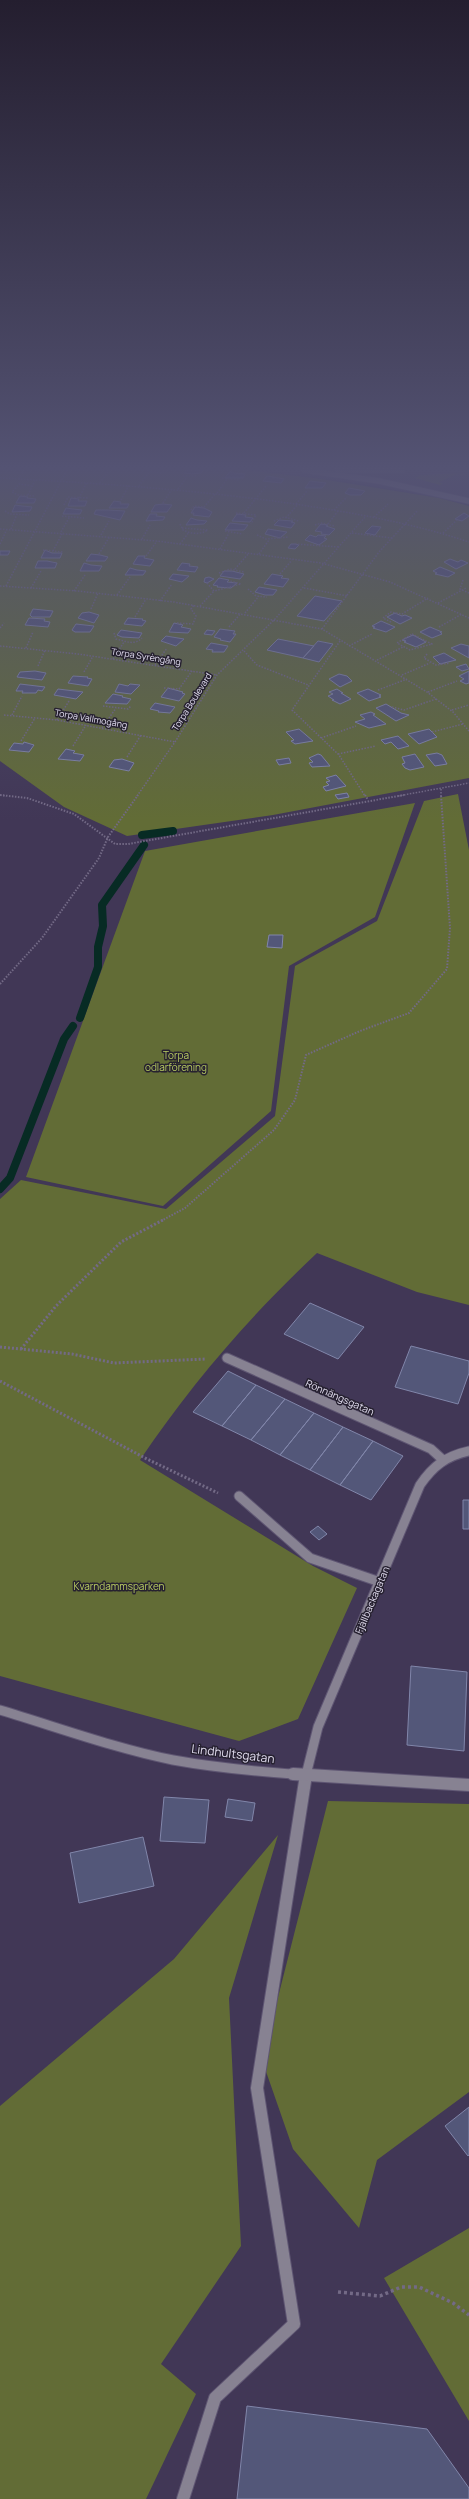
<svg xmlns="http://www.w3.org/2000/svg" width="469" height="2499" font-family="Manrope,sans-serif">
	<rect width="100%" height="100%" fill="#413756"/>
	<path fill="#4c4065" d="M259,470H469V504L363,484Z"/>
	<path fill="#626c36" d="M0,470H247L321,479L439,498L469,506V778L273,815L127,836L64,807L0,761Z
		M462,473L465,475L457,474L439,482L443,484L440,485L415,478L421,475Z
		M458,794L469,850V1305L417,1292L317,1253C250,1316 192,1383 140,1460L313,1566L357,1588L298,1719L239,1741L0,1676V1199L21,1180L166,1209L275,1116L295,966L377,921L424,801Z
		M415,803L375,917L289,966L271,1111L163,1206L26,1177L145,851Z
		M328,1801L469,1804V2092L377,2160L359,2228L293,2149L262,2060Z
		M278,1835L229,1998L241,2246L161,2364L196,2394L146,2499H0V2106L174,1959Z
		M469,2228V2421L384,2278Z"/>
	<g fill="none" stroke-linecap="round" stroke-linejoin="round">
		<path stroke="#072b24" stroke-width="8" d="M142,835L173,831
			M80,1018L98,967V947L103,926L102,905L144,845
			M0,1189L10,1178L64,1039L73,1026"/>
	</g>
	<path fill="#535779" stroke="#8186aa" d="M186,470H203L201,473L192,474L184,473Z
		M230,471L234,473L245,474L243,478H225Z
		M267,476L273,477L284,479L281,483L263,481Z
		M310,481L326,483L322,488H305Z
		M349,488L365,491L361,495H350L345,493Z
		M20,496L28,497L27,498L36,499L34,503H16Z
		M71,498L79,499L78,501H87L85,506H68Z
		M114,501L121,502L120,504H129L127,508H109Z
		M163,504L172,505L167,512H151L155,505Z
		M15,505L22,506L32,507L30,511L12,512Z
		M195,507L204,508L212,512L209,517L193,515L194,513H191Z
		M66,508L73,509L82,510L80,514H63Z
		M96,510H108L125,511L120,520L94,514Z
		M464,513L469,516L462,521L455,519Z
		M150,514H157L156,516L165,517L163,520L146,521Z
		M237,514L246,515L245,517L253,518L250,522L232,521Z
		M191,518L197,520L207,521L204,524L186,525Z
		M279,520L293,521L291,522L295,523L291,528L274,525Z
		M230,523L248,525L244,530H225Z
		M321,524L328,525L326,526L335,529L329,535L321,534L322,532L315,531Z
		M372,526L381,527L375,535L365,533Z
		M268,529L287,532L280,538L265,534Z
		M310,535L316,537L318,535L326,536L324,538L327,539L319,545L305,540Z
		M291,544H295L299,545L295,549L288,548Z
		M45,550L52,553H62L60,558H41Z
		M0,551H10L8,555H0Z
		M91,554L100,555L108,557L105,561H86Z
		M138,556H145L144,558L154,560L150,566L133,564Z
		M450,559L458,562L461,560L468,563L456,569L444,562Z
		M38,561H47L57,563L55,568H35Z
		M84,563L91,565L102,566L99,571H80Z
		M182,563L190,564L189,566L198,567L195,572L177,570Z
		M440,567L455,573L448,577L435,574L437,573L433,571Z
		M130,568L137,570L146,571L143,575H125Z
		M224,571H232L244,574L240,579L220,576Z
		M173,574L189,576L182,582L169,579Z
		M272,574L283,576L281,578L289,579L283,587L264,584Z
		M205,578L209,577L214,579L207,583L204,582Z
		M219,578L229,580L227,582L237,583L231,588L217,587L218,586L213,585Z
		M259,587L277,590L273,595H265L255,592Z
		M315,596L342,601L324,621L297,616Z
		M33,609L53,611L50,617H32L30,615Z
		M89,612L99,615L94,623L78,618L82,613Z
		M395,613L402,616L405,615L412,618L400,624L387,617Z
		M29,618L45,619L44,621L50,622L48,627L25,625Z
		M128,618L143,619L142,620L146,621L142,626L124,624Z
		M381,621L395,627L386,632L373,628L375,627L372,626Z
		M174,623L183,625L181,627L191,629L188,633L169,632Z
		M76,624L94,626L90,632H75L72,630Z
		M430,627L442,632H440L442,634L432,638L420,632Z
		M220,629L235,631L233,634H236L230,642L220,640L221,639L214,637Z
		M121,630L142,633L139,638L122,637L117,635Z
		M207,630L215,631L212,635L204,634Z
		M413,635L426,642L416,647L404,642L406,641L402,640Z
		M166,636L184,639L176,646L161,641Z
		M278,639L314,646L303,658L267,650Z
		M318,641L333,644L319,662L303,658Z
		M211,643L228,646L224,652H212L213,650L206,649Z
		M461,644L469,646V658L451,648Z
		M444,653L456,660L440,664L433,657Z
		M466,664L469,669L462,671L456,667Z
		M35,671L46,673L42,680L17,677L20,672Z
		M469,671V683L466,684L460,681L464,679L459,676Z
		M339,674L347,676L352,681L340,687L329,679Z
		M73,676L88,677L87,678L92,679L88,686L68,683Z
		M20,684L45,687L42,691L38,690L36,693H22L23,691H16Z
		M119,684L128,686L130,684L140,685L131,694L115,692Z
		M168,688L183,692L182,693L185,694L179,701L161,697Z
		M58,689L83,692L76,699L54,695Z
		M337,689L343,693H341L351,699L340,704L332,700H334L328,696L333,694L329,692Z
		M368,689L381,695L379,696L381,697L369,701L357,693Z
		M113,694L123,696L122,697L131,699L127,704L105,703Z
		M155,703L175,707L170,713L158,712L159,711L150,709Z
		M386,704L401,713L409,715L396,721L376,708Z
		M371,712L375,714L373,715L386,724L369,728L355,722L365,719L360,715Z
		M299,729L313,741L295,744L291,741L294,740L286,732Z
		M429,729L437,737L419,744L408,734Z
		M398,736L409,746L398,749L391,742L385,744L381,740Z
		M24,742L34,745L29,752L9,750L14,743L23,744Z
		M66,749L75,751L73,753L84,755L80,761L58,759Z
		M437,753L442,755L447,764L435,766L426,755Z
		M318,754L321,755L330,766L312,767L309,763L313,762L309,758Z
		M415,754L424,767L410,770L405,768L402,764L405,763L402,757Z
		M289,758L291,763L279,765L276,760Z
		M122,759L134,763L129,771L109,767L114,760Z
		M336,775L346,786L326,791L323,787L329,785L326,782L330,781L326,778Z
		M347,793L349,797L338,799L335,795Z
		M269,935H283L282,948L267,947Z
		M310,1303L364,1327L338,1359L284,1334Z
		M411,1346L469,1361V1373L458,1404L395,1387Z
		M228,1371L256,1385L222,1426L193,1412Z
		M256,1385L285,1399L251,1440L222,1426Z
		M285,1399L314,1413L280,1455L251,1440Z
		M314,1413L343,1427L310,1470L280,1455Z
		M343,1427L373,1441L340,1485L310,1470Z
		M373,1441L403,1456L371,1500L340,1485Z
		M463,1500H469V1529H463Z
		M318,1526L327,1534L319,1540L310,1532Z
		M411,1666L467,1672L464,1751L407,1745Z
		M164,1797L209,1800L205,1843L160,1841Z
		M228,1799L255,1803L252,1821L225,1817Z
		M143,1837L154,1886L79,1903L70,1853Z
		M469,2107V2155L468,2156L445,2126Z
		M247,2406L427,2429L469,2488V2499H237Z"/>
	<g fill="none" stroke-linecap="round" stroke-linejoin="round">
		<g stroke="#5e5572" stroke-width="7">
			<path id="service-far2" d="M337,470H402"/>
		</g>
		<g stroke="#5e5572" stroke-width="11">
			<path id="service-far1" d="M239,1496L310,1558L380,1582"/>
		</g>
		<g stroke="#5e5572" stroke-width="14">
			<path id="service" d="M183,2499L215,2398L294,2324L257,2088L306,1775"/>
		</g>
		<g stroke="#5e5572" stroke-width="7">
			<path id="minor-far2" d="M304,470L379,481L469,501"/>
		</g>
		<g stroke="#5e5572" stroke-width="11">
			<path id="minor-far1" d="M227,1358L431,1449L442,1459
				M0,1710C57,1727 114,1748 173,1760C217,1768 262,1772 306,1775
				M306,1775L318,1727L420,1485C433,1466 446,1456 469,1451"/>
		</g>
		<g stroke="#5e5572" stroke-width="14">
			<path id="minor" d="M293,1774L469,1785"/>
		</g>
		<path stroke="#736a86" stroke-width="1.5" stroke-dasharray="1.5 1.5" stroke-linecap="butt" d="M142,470L162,473L166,470
			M180,470L184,476H197
			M0,478C99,483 197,490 295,504C354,513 412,523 469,542
			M222,478L239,480
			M19,479L24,470
			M100,483L109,470
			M32,486L19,484L12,492L18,495L35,496
			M139,486L148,473
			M178,489L187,477
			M217,493L227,479
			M28,495L35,480
			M79,498L87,482
			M121,500L129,485
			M163,503L172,489
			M296,504L308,490
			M64,505L68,497L89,498
			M191,510L194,506L204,507L215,494
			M334,510L347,497
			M5,511L10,514L29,515
			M236,513L256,515L251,524
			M244,513L267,485
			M62,516L84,518
			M374,517L388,504
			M286,518L298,504
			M274,521L284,517L299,521
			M180,524L183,530C191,534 200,535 208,530
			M328,524L338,511
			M315,525L322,523L334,526
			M182,528L208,530
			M0,529L157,541L321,563L390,582L469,618
			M11,529L17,514
			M225,531L242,534
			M61,532L70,516
			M352,533L392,538
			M443,533L457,520
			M101,535L109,521
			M257,535L266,539L289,537
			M142,539L150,525
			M0,544L7,529
			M180,544L189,532
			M295,544L339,547
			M220,549L229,533
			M43,550L63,552
			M53,551L63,532
			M99,554L110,536
			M259,554L269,540
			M146,556L157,541
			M235,569L249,553
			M219,573L230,569L244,572
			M280,574L292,560
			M463,580L460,589L469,593
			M207,583L214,591L241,584L230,581
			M0,586L78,591L174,602L322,629L427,692L453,712L469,731
			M6,586L67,470
			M31,588L41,571
			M304,588L348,596
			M248,589L256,596L267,597
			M74,591L85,575
			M117,595L130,577
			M160,601L172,584
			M438,603L466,588
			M200,606L214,591
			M91,609L98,593
			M245,613L259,596
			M135,617L146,599
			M391,622L383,618L391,612L402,614L428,598
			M177,623L193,624L196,616L191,609L194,605
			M229,627L241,613
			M439,627L462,614
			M0,628L4,623
			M322,629L379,552L418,510
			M114,633L116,639C126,641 134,646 142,638
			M412,634L432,644L410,650L397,643Z
			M340,641L292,710L339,755L365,796
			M0,646L78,654L217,675
			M349,646L372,634
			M26,648L33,632
			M244,651L257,665L308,685
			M427,654L424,658L436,665L450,663
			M113,659L124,642
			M377,660L403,647
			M155,665L167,648
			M38,666L45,650
			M84,672L93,656
			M402,675L430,663
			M164,688L179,689L192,671
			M378,690L407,679
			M428,692L457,681
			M103,706L128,709L131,706
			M392,707L404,710L436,699
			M452,710L469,705
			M4,715L57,720L175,742
			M12,715L22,696
			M57,720L69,701
			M102,728L116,708
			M432,732L463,724
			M321,738L356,726
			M21,741L35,718
			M73,746L86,725
			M338,754L376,746
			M127,757L141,735
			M441,789V796
			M0,795L6,796
			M137,796L175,742L217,675L275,619L366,516
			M398,796L469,783"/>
		<path stroke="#736a86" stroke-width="2" stroke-dasharray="1.5 1.5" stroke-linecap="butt" d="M0,795L27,798L74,814L115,844H128L404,795
			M365,795L368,800
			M0,984L42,938L99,858L108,837L138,795
			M161,1221L185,1208L274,1130L295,1100L306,1055L360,1031L409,1013L447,969L450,928L441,795"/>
		<path stroke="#736a86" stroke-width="3" stroke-dasharray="2 2" stroke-linecap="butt" d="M0,1347L72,1354L114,1363L206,1359
			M21,1349L56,1306L121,1242L163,1220
			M0,1381L147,1459L218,1493"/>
		<path stroke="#736a86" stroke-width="3.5" stroke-dasharray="3 3" stroke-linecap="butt" d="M338,2292L380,2296L401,2287H419L453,2303L469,2315"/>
		<use href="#service-far2" stroke="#878292" stroke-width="5.5"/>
		<use href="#service-far1" stroke="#878292" stroke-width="9"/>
		<use href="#service" stroke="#878292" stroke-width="12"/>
		<use href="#minor-far2" stroke="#878292" stroke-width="5.5"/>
		<use href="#minor-far1" stroke="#878292" stroke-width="9"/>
		<use href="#minor" stroke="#878292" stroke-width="12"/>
	</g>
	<linearGradient id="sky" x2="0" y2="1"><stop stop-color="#241e2f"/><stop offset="0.57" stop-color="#545373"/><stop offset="1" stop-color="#545373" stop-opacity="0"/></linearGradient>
	<rect width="469" height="820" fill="url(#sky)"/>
	<g text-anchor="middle" stroke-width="3" stroke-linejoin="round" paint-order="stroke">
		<g font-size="9" fill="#e2ddf0" stroke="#262130">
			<text transform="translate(146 657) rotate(9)" y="3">Torpa Syrèngång</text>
			<text transform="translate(192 702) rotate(-58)" y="3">Torpa Boulevard</text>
			<text transform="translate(91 719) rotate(10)" y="3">Torpa Vallmogång</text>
		</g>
		<g font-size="10" fill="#bace62" stroke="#262130">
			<text x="176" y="1059">Torpa<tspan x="176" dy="12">odlarförening</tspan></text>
			<text x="119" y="1590">Kvarndammsparken</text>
		</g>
		<g font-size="10" fill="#e2ddf0" stroke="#262130">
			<text transform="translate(340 1397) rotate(24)" y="4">Rönnängsgatan</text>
			<text transform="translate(372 1600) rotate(-67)" y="4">Fjällbackagatan</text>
		</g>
		<g font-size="12" fill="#e2ddf0" stroke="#262130">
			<text transform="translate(233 1754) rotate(7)" y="4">Lindhultsgatan</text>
		</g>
	</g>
</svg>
